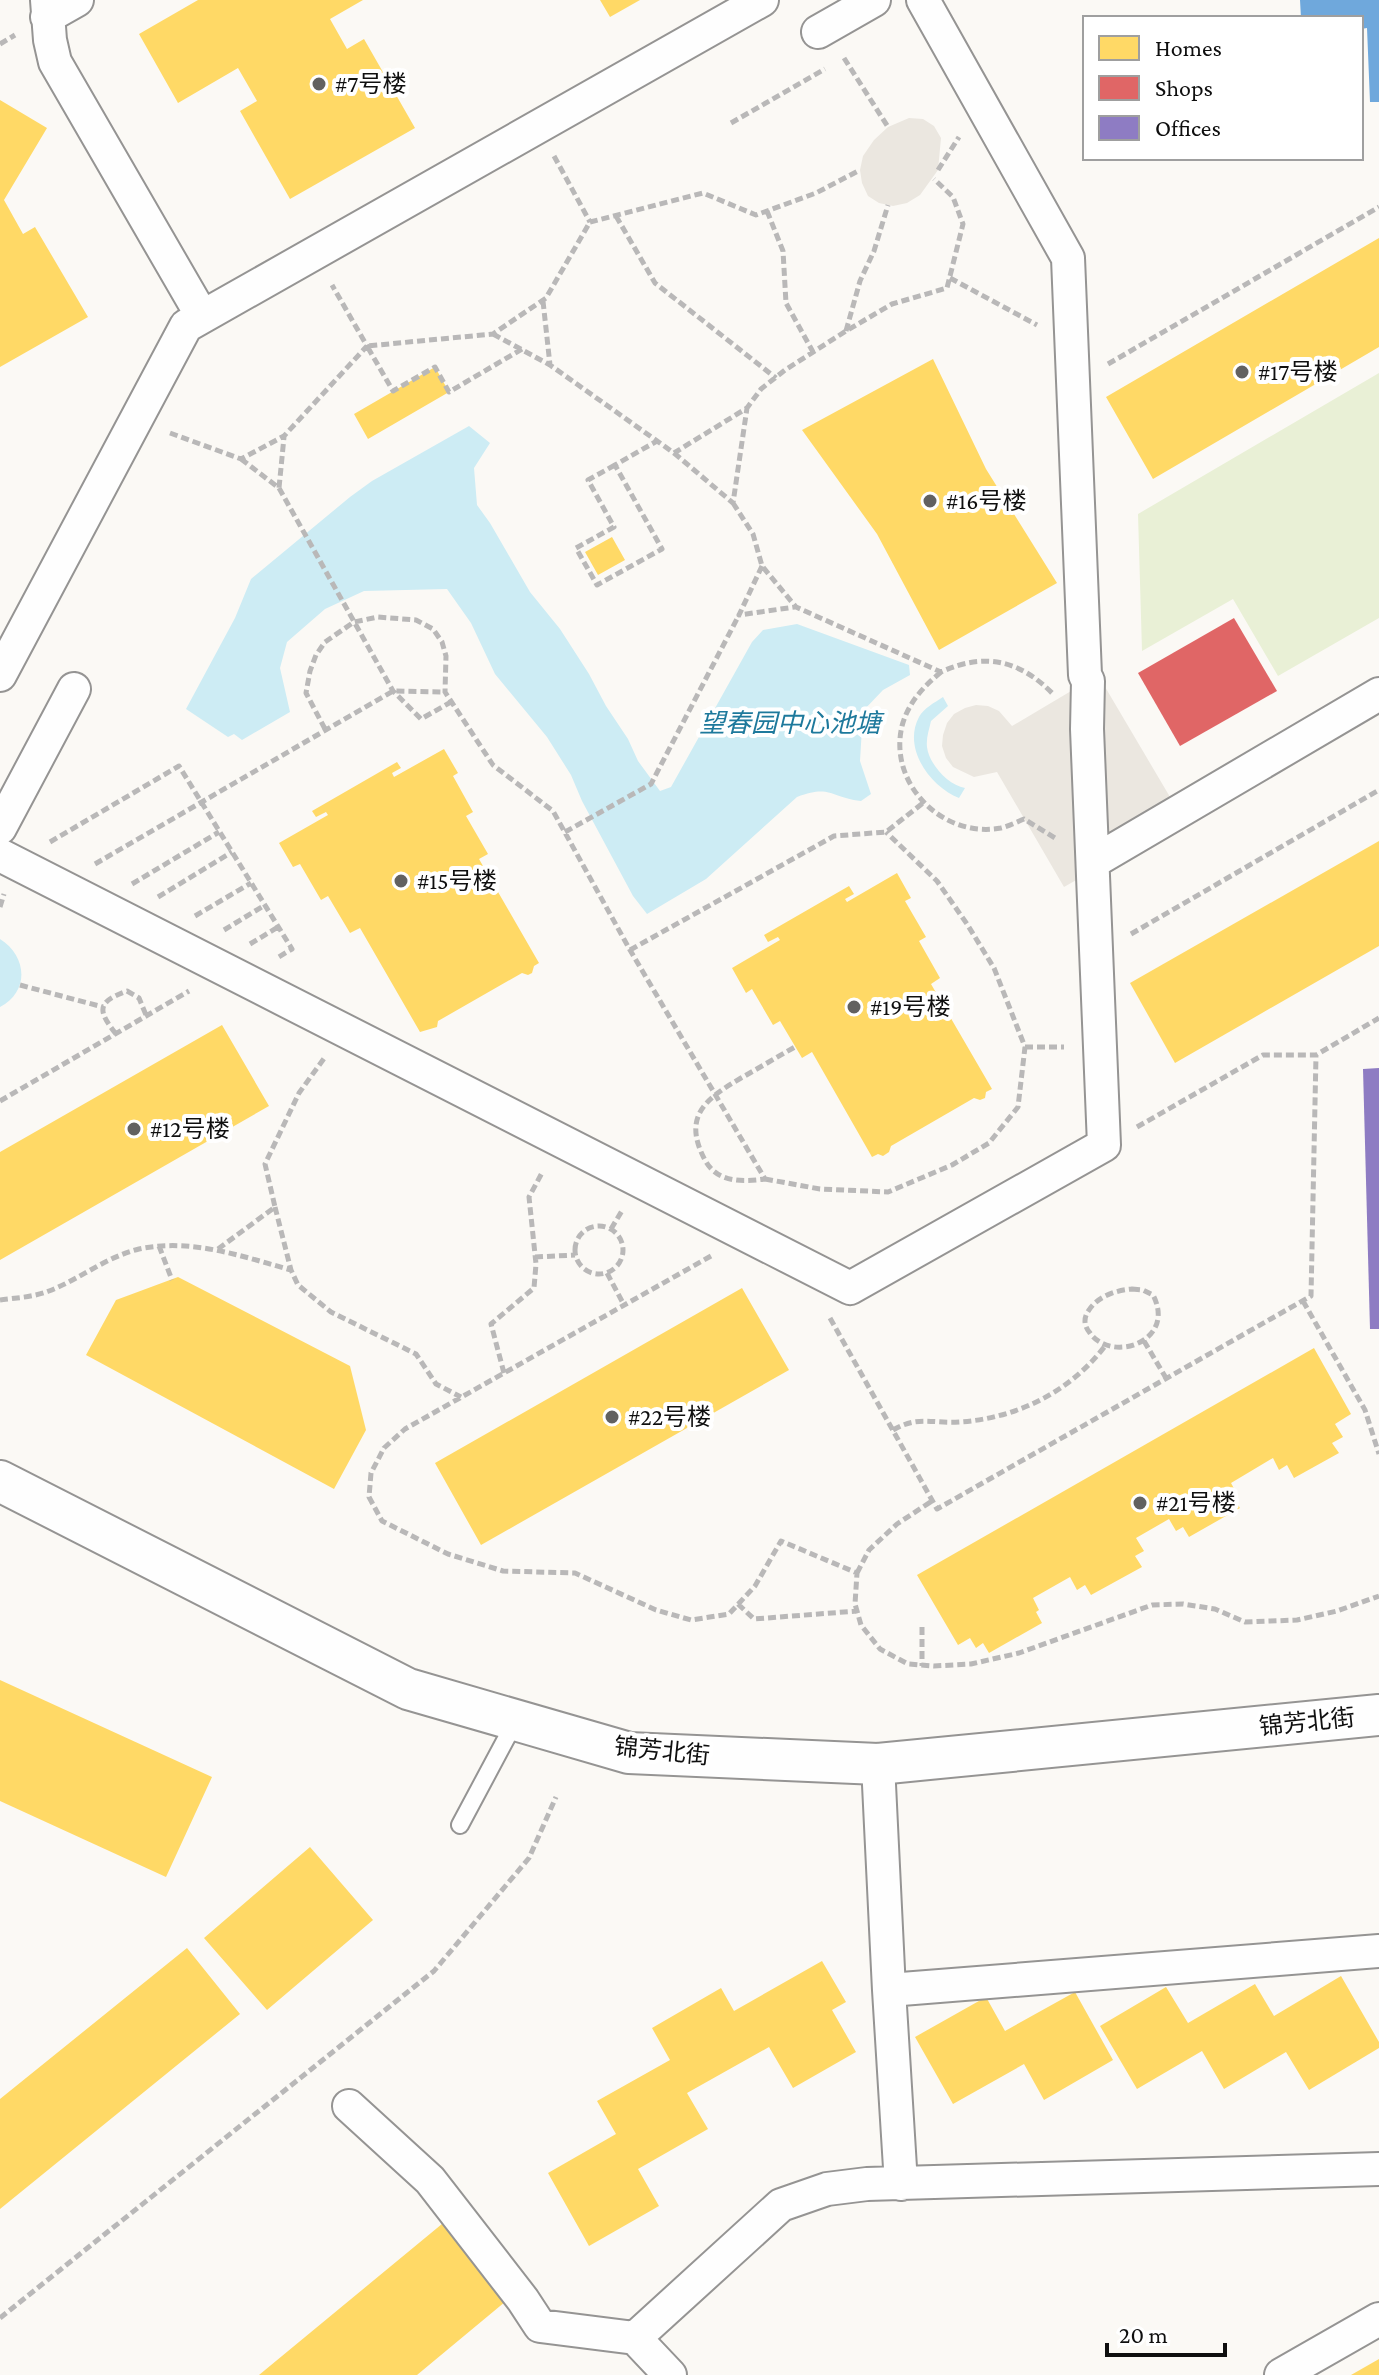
<svg xmlns="http://www.w3.org/2000/svg" width="1379" height="2375" font-family="'Crimson Pro','Noto Sans SC',serif">
	<rect width="100%" height="100%" fill="#fbf9f5"/>
	<path fill="#e9f0d6" d="M1379,373V618L1278,676L1233,599L1142,651L1138,514Z"/>
	<path fill="#ebe7e0" d="M909,118L923,119L934,126L941,138L938,170L920,195L907,203L893,206L879,203L868,196L862,183L860,170L863,156L874,140L888,127Z
		M1098,675L1183,819L1064,887L997,772L974,777L953,767L946,758L942,746L943,735L947,723L954,714L965,708L976,705L988,706L999,711L1012,726Z"/>
	<path fill="#cdecf4" d="M469,426L490,443L474,468L477,505L490,523L530,592L560,629L589,674L606,706L628,739L638,761L660,791L671,787L752,642L763,630L797,624L909,665L910,675L883,690L863,711L860,761L871,794L861,801C831,798 831,784 797,797L706,879L647,914L633,896L582,801L571,775L547,737L495,674L471,623L447,589L364,591L325,609L287,642L280,668L290,712L242,740L234,734L228,737L186,709L235,618L251,579L350,497L372,481Z
		M943,697L948,706L931,721C929,730 926,738 927,747C929,764 948,785 965,788L959,798C931,787 902,749 919,717C924,708 934,703 943,697Z
		M0,939C27,956 30,991 0,1007Z"/>
	<path fill="#ffd966" d="M198,0H363L330,19L347,49L364,39L415,128L290,199L240,111L257,101L238,68L178,103L139,34Z
		M600,0H640L610,17Z
		M0,100L47,128L4,200L23,234L35,227L88,317L0,367Z
		M1379,238V347L1153,479L1106,397Z
		M933,359L986,469L1057,583L939,650L877,534L802,430Z
		M435,367L449,392L368,439L354,414Z
		M612,537L625,560L598,575L585,552Z
		M444,749L458,773L453,776L473,812L466,816L488,854L479,859L539,963L534,966L532,973L528,975L522,973L438,1021L437,1027L420,1032L360,928L350,933L328,896L321,900L300,864L293,867L279,843L328,815L326,812L316,817L312,811L397,762L401,768L392,773L394,777Z
		M1379,841V946L1175,1063L1130,983Z
		M897,873L911,898L905,901L926,937L919,941L940,978L931,984L992,1089L986,1092L985,1098L980,1100L974,1098L891,1146L889,1152L883,1156L878,1154L872,1157L812,1052L802,1058L780,1021L773,1025L752,989L746,993L732,968L780,940L778,937L768,942L764,935L849,886L854,894L845,899L847,902Z
		M222,1025L269,1106L0,1260V1152Z
		M178,1277L350,1366L366,1430L334,1489L86,1355L116,1300Z
		M742,1288L789,1370L481,1545L435,1463Z
		M1314,1348L1351,1414L1335,1424L1343,1437L1332,1443L1339,1453L1294,1478L1287,1465L1279,1470L1273,1458L1231,1483L1237,1494L1233,1497L1240,1508L1189,1537L1183,1527L1176,1531L1169,1519L1136,1538L1144,1551L1135,1556L1142,1567L1091,1595L1085,1585L1077,1590L1070,1577L1033,1598L1039,1610L1036,1612L1042,1623L989,1653L983,1643L976,1648L970,1638L958,1645L917,1575Z
		M0,1680L212,1777L166,1877L0,1801Z
		M310,1847L373,1920L267,2010L204,1938Z
		M187,1948L240,2014L0,2209V2099Z
		M822,1961L846,2002L832,2010L856,2052L793,2088L769,2047L687,2093L708,2129L638,2169L659,2206L589,2246L548,2173L616,2134L597,2101L670,2060L652,2028L721,1988L734,2011Z
		M1341,1976L1379,2042V2048L1309,2090L1286,2052L1224,2089L1202,2051L1137,2089L1100,2026L1166,1987L1188,2023L1255,1984L1274,2016Z
		M1075,1992L1113,2060L1044,2100L1024,2064L953,2104L915,2037L986,1997L1005,2031Z
		M448,2219L512,2296L417,2375H259Z
		M1379,2359V2375H1351Z"/>
	<path fill="#e06666" d="M1234,618L1277,691L1180,746L1138,673Z"/>
	<path fill="#8e7cc3" d="M1379,1068V1329H1370L1363,1069Z"/>
	<path fill="#6fa8dc" d="M1300,0H1379V102H1370L1367,28L1361,29V18H1301Z"/>
	<g fill="none" stroke-linecap="round" stroke-linejoin="round">
		<g stroke="#959493" stroke-width="20">
			<path id="service" d="M460,1825L515,1722"/>
		</g>
		<g stroke="#959493" stroke-width="36">
			<path id="minor" d="M47,0L50,40L55,62L202,316
				M47,17L77,0
				M818,32L874,0
				M0,675L186,326L762,0
				M0,828L74,689
				M0,855L850,1288L1104,1145L1087,729L1088,681L1085,675L1068,258L923,0
				M1093,862L1379,694
				M878,1764L889,1990L1379,1951
				M889,1990L901,2184
				M349,2106L430,2180L523,2300L540,2326L635,2338
				M670,2375L635,2338L781,2205L827,2189L867,2184L1379,2169
				M1281,2375L1379,2319"/>
		</g>
		<g stroke="#959493" stroke-width="44">
			<path id="tertiary" d="M0,1481L408,1689L629,1753L878,1764L1379,1715"/>
		</g>
		<path stroke="#b9b8b8" stroke-width="5" stroke-dasharray="8 4" stroke-linecap="butt" d="M0,44L15,35
			M844,58L888,127
			M731,123L825,69
			M554,156L590,222
			M938,170L959,137
			M767,211L783,251L786,303L813,352
			M616,216L655,283L776,378
			M950,278L1037,325
			M543,301L550,365L674,453L747,408L761,389L785,370L846,331L892,304L947,288L963,224L953,197L934,179
			M846,331L860,281L874,251L888,205
			M493,334L550,365
			M522,349L449,392L435,367L393,391L367,346L493,334L546,298L590,222L703,193L756,215L816,193L860,170
			M1108,364L1379,207
			M170,433L241,459L284,436L367,346L332,285
			M674,453L733,503L747,408
			M241,459L279,488L284,437
			M615,465L588,480L614,527L576,548L597,585L662,549L615,465L657,441
			M279,488L393,691L421,719L451,702
			M733,503L753,534L762,566L796,607L941,672C984,652 1020,660 1053,694
			M762,566L739,615L795,607
			M941,672C923,687 908,703 902,726C888,784 943,839 1001,828C1009,826 1017,822 1024,819L1055,838
			M325,729L306,693L310,671L316,655L325,642L354,622L378,617L416,620L433,629L442,642L446,656L445,692L493,765L553,811L630,950L765,1179C743,1182 717,1183 705,1160C682,1117 705,1099 741,1078C759,1068 777,1057 795,1047
			M565,832L651,784L739,615
			M50,842L179,766L292,949L277,958
			M95,864L393,691L445,692
			M132,884L219,832
			M158,897L232,852
			M0,907L4,894
			M195,916L251,883
			M224,930L265,905
			M1131,934L1379,790
			M250,944L278,927
			M630,950L834,836L886,832L923,803
			M20,985L103,1007
			M116,1034C97,1010 97,1002 127,991L139,998L146,1015
			M1025,1047H1064
			M0,1101L189,991
			M1137,1127L1263,1055H1316L1379,1018
			M765,1179L820,1189L888,1192L952,1165L989,1143L1018,1107L1025,1047L994,968L967,924L937,881L886,832
			M275,1207L291,1270L298,1285L331,1312L416,1354L436,1384L461,1397
			M575 1250a24 24 0 1 1 48 0a24 24 0 1 1-48 0Z
			M611,1229L623,1209
			M159,1246L172,1280
			M218,1249L275,1207L265,1164L299,1093L325,1057
			M711,1256L405,1429L384,1448L371,1473L369,1497L382,1521L448,1554L503,1571L575,1573L656,1610L691,1620L729,1614L755,1586L781,1541L857,1573L855,1604L861,1625L880,1649L908,1664L934,1666L971,1664L1019,1653L1152,1605L1183,1604L1215,1609L1245,1622L1297,1620L1337,1611L1379,1596
			M535,1257L575,1255
			M607,1273L624,1305
			M1132,1289L1143,1290L1153,1295C1177,1341 1112,1364 1090,1333C1084,1326 1083,1318 1089,1310C1098,1296 1117,1290 1132,1289Z
			M0,1300C15,1298 34,1297 49,1291C80,1279 106,1257 139,1249C191,1238 241,1256 291,1270
			M1303,1301L1365,1410L1379,1454
			M830,1318L937,1509L1311,1296L1316,1055
			M1144,1341L1166,1378
			M504,1373L491,1324L534,1288L536,1264L529,1197L543,1171
			M893,1430C919,1415 932,1424 960,1422C1017,1418 1070,1392 1105,1346
			M857,1573L869,1550L897,1524L932,1501
			M738,1604L754,1619L857,1611
			M922,1627V1666
			M0,2318L434,1971L529,1858L556,1797"/>
		<use href="#service" stroke="#fefefe" stroke-width="16"/>
		<use href="#minor" stroke="#fefefe" stroke-width="32"/>
		<use href="#tertiary" stroke="#fefefe" stroke-width="40"/>
	</g>
	<g fill="#626160" stroke="#fff" stroke-width="3">
		<circle cx="319" cy="84" r="8"/>
		<circle cx="1242" cy="372" r="8"/>
		<circle cx="930" cy="501" r="8"/>
		<circle cx="401" cy="881" r="8"/>
		<circle cx="854" cy="1007" r="8"/>
		<circle cx="134" cy="1129" r="8"/>
		<circle cx="612" cy="1417" r="8"/>
		<circle cx="1140" cy="1503" r="8"/>
	</g>
	<g text-anchor="middle" stroke-width="8" stroke-linejoin="round" paint-order="stroke">
		<g font-size="24" fill="#0f0f0f" stroke="#fff" text-anchor="start">
			<text x="335" y="92">#7号楼</text>
			<text x="1258" y="380">#17号楼</text>
			<text x="946" y="509">#16号楼</text>
			<text x="417" y="889">#15号楼</text>
			<text x="870" y="1015">#19号楼</text>
			<text x="150" y="1137">#12号楼</text>
			<text x="628" y="1425">#22号楼</text>
			<text x="1156" y="1511">#21号楼</text>
		</g>
		<g font-size="24" fill="#0f0f0f" stroke="#fff">
			<text transform="translate(1307 1722) rotate(-6)" y="8">锦芳北街</text>
			<text transform="translate(662 1751) rotate(6)" y="8">锦芳北街</text>
		</g>
		<g font-size="26" font-style="italic" fill="#1e799c" stroke="#fff">
			<text x="790" y="732">望春园中心池塘</text>
		</g>
	</g>
	<rect x="1083" y="16" width="280" height="144" fill="#ffffff" stroke="#9f9f9f" stroke-width="2"/>
	<rect x="1099" y="36" width="40" height="24" fill="#ffd966" stroke="#9f9f9f" stroke-width="2"/>
	<text x="1155" y="56" font-size="24" fill="#0f0f0f">Homes</text>
	<rect x="1099" y="76" width="40" height="24" fill="#e06666" stroke="#9f9f9f" stroke-width="2"/>
	<text x="1155" y="96" font-size="24" fill="#0f0f0f">Shops</text>
	<rect x="1099" y="116" width="40" height="24" fill="#8e7cc3" stroke="#9f9f9f" stroke-width="2"/>
	<text x="1155" y="136" font-size="24" fill="#0f0f0f">Offices</text>
	<path d="M1107 2343v12h118v-12" fill="none" stroke="#0f0f0f" stroke-width="4"/>
	<text x="1119" y="2343" font-size="24" fill="#0f0f0f" stroke="#ffffff" stroke-width="6" paint-order="stroke">20 m</text>
</svg>
